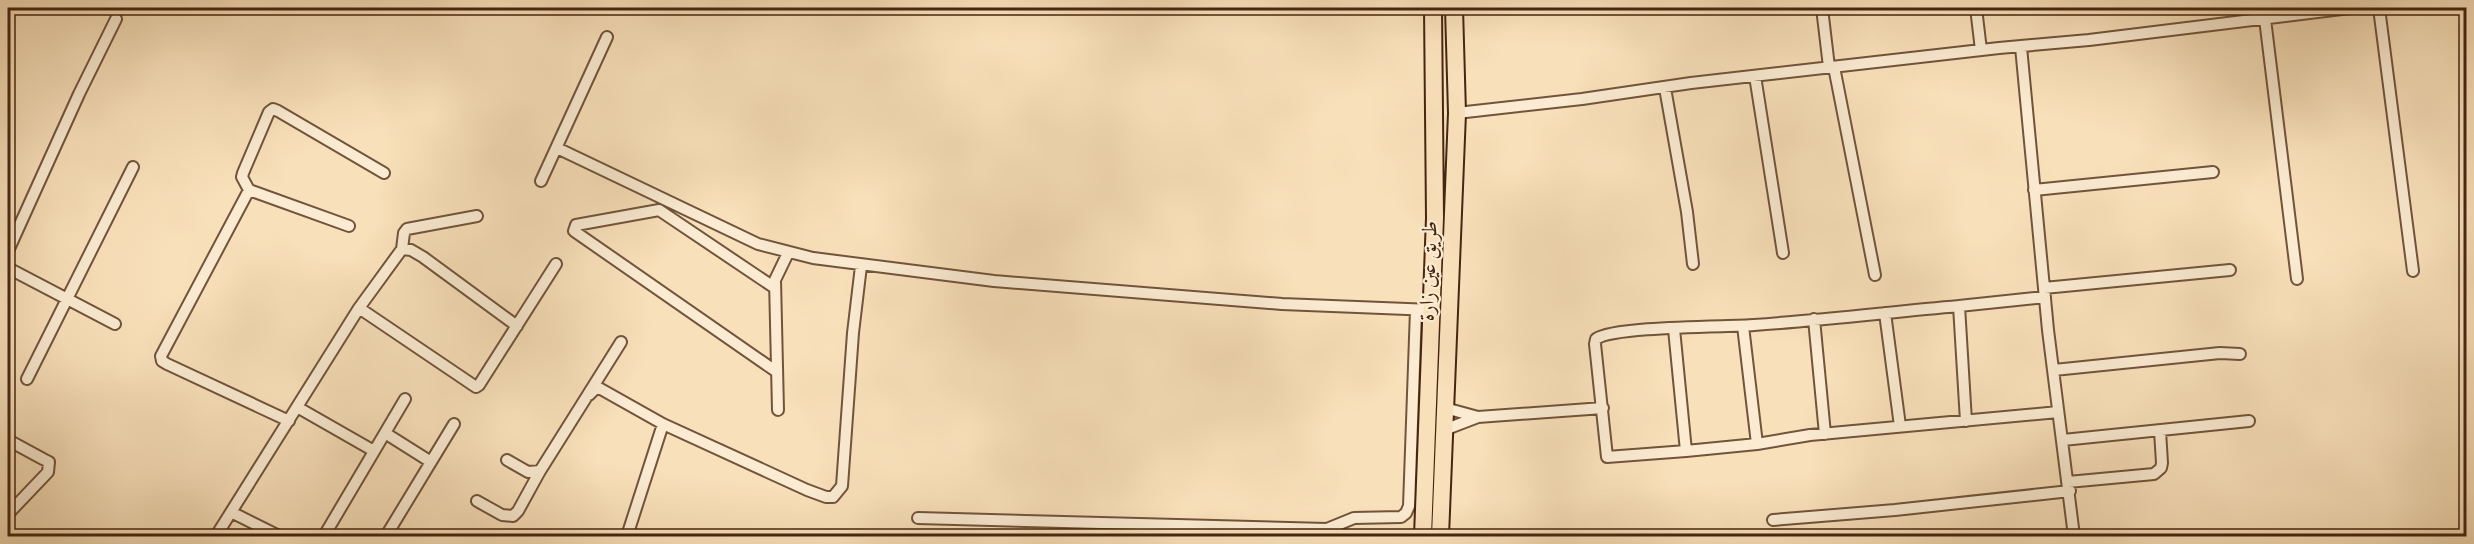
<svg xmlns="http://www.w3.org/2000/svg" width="2474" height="544" font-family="'IM FELL Double Pica',Amiri,serif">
	<rect width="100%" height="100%" fill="#f8e0ba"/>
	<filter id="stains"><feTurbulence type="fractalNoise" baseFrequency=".00333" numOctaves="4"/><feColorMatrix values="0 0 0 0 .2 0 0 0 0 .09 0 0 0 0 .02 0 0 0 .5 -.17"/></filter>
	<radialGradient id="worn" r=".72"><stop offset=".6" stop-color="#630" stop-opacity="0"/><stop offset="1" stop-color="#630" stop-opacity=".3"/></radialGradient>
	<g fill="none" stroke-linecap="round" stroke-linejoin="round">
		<g stroke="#72543b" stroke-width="14">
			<path id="street" d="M1822,8L1829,67
				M1976,8L1981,50
				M2379,8L2413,271
				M2265,19L2297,279
				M2021,47L2048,330L2074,536
				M1834,67L1875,275
				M1755,76L1783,253
				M1665,88L1687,212L1693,264
				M1457,113L1582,99L1691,83L1999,48L2089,40L2350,8
				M557,148L758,244L813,258L994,281L1282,304L1432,310
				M541,181L607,37
				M249,190L161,356L162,361L167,364L289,421
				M2034,190L2213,172
				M349,226L249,190L242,177L243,173L269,112L273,109L278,111L384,173
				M402,249L404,233L407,229L477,216
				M8,251L79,94L116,19
				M8,268L115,324
				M775,288L659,210L576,225L574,231L777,372
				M2044,288L2230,270
				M1959,306L2045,297
				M359,308L476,387L479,385L556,264
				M1885,313L1900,426
				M1814,319L1825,434
				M1743,326L1757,444
				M1674,329L1686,451L1607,457L1595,344L1596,339C1614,326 1725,327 1754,325C1823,320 1891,312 1959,306L1966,421
				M2054,370L2220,353L2240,354
				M27,379L133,167
				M589,395L596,388H599L663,424L807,490L826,497H833L842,486L853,333L861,266
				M297,407L374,451
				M1445,408L1478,417
				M778,410L775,280L788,253
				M1444,430L1478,417L1603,408
				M385,433L431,462
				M8,440L43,459L49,462L48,472L8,514
				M2063,440L2249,421
				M1686,451L1757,444L1810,435L2058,412
				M507,460L528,472L540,471L621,342
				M2068,482L2154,474L2161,468L2162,463L2160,431
				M477,501L502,515L513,516L518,511L540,471
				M231,512L279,536
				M918,518L1327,529L1354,518L1401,517L1406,513L1409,506L1416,310
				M1773,520L1895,510L2070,491
				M216,536L359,308L402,249L411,250L423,257L517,326
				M324,536L405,399
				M386,536L454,424
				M627,536L663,424"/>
		</g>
		<g stroke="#462511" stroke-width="20">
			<path id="primary" d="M1423,536L1435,218L1433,8
				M1440,536L1457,113L1454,8"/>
		</g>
		<use href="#street" stroke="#faebd2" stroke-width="10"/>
		<use href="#primary" stroke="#f8e0ba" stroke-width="16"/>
	</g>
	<g text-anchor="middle" stroke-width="4.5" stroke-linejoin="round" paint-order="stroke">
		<g font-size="21" fill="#462511" stroke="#faebd2">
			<text transform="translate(1428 271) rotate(-88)" y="7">طريق عين زارة</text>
		</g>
	</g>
	<rect width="2474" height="544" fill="none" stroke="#f8e0ba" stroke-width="30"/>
	<rect x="9" y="9" width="2456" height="526" fill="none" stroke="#462511" stroke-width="3"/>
	<rect x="15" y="15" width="2444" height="514" fill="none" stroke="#462511" stroke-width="1.5"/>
	<rect width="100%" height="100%" filter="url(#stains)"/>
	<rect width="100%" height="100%" fill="url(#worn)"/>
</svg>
